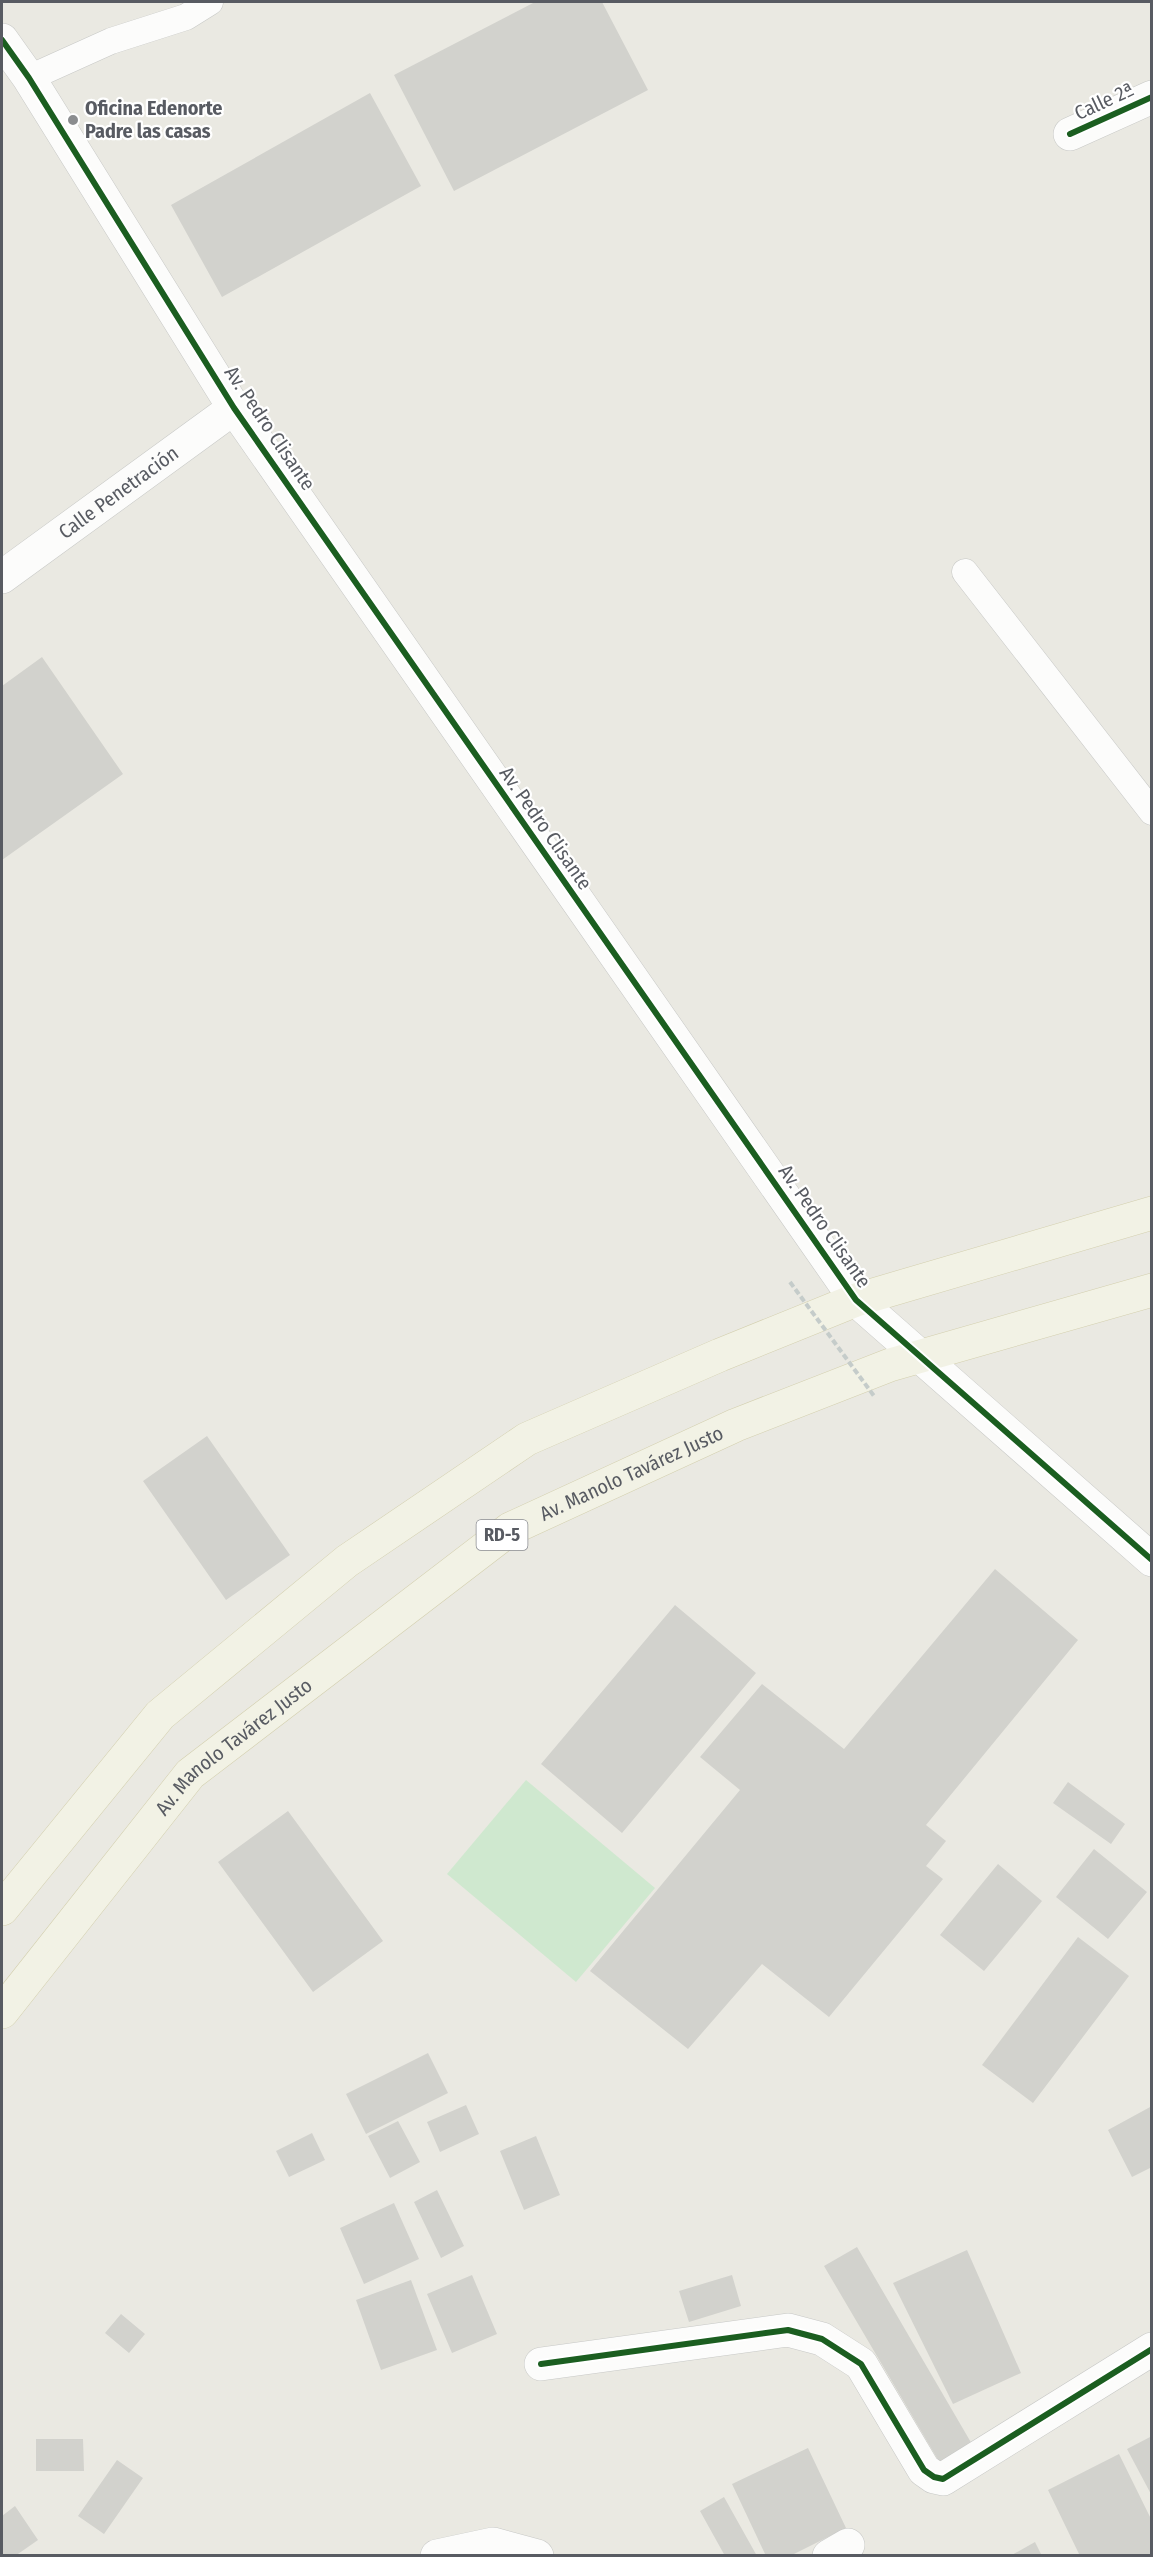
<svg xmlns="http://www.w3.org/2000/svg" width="1153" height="2557" font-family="'Fira Sans Condensed',sans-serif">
	<rect width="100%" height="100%" fill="#eae9e2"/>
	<path fill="#cfe8cf" d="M526,1780L655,1888L576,1982L447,1874Z"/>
	<path fill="#d2d2cd" d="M535,2H602L648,90L454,191L394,75Z
		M370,93L421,186L222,297L171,205Z
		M42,657L123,774L2,860V686Z
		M207,1436L290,1555L226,1600L143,1481Z
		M995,1569L1078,1640L926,1825L946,1841L926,1866L943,1879L829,2017L762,1964L688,2049L590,1971L740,1790L700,1757L762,1684L844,1749Z
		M675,1605L756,1673L622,1833L541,1764Z
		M1068,1782L1125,1824L1111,1844L1053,1803Z
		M288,1811L383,1941L313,1992L218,1862Z
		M1094,1849L1147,1892L1108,1939L1056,1897Z
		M998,1864L1042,1901L984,1971L940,1935Z
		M1078,1937L1129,1976L1033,2103L982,2065Z
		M428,2053L448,2093L366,2134L346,2094Z
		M466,2105L479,2134L440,2152L427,2122Z
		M1152,2106V2167L1132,2177L1108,2130Z
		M398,2121L420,2162L390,2178L368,2136Z
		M312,2133L325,2160L289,2177L276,2151Z
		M536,2136L560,2195L524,2210L500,2151Z
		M437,2190L464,2246L441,2258L414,2202Z
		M394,2203L419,2259L364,2284L340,2228Z
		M857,2247L976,2451L944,2470L824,2266Z
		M967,2250L1021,2373L953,2404L893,2283Z
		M472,2275L497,2334L452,2353L427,2294Z
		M732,2275L741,2306L689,2322L679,2291Z
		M411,2280L437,2350L381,2370L356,2300Z
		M121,2314L145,2334L129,2353L105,2333Z
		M1152,2436V2496L1127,2449Z
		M36,2439H83L84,2471H36Z
		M808,2448L846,2528L790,2556H766L732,2484Z
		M1119,2454L1152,2521V2556H1080L1048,2490Z
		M117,2460L143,2478L104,2534L78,2516Z
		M724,2497L757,2556H725L700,2511Z
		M15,2506L38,2540L15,2556H2V2516Z
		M1035,2542L1042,2556H1010Z"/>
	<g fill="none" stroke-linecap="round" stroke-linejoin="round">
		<g stroke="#c7c8c6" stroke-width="27">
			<path id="lane" d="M29,78L111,41L186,17L210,2
				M965,572L1152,812"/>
		</g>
		<g stroke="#c7c8c6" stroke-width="34">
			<g id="street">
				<path d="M2,40L29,78L234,408L856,1300L1152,1560"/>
				<path d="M1070,134L1152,97"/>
				<path id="s1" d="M2,577L234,408"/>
				<path d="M541,2364L788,2330L822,2339L861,2364L924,2470L934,2477L943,2479L1152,2349"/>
				<path d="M437,2556L493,2544L537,2556"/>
				<path d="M829,2556L848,2545"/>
			</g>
		</g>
		<g stroke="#d3cfae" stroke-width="34">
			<g id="primary">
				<path d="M2,1909L160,1715L347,1561L527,1439L720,1355L856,1300L1152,1213"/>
				<path id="s2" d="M2,2012L190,1774L510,1529L736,1425L890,1365L1152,1290"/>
			</g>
		</g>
		<use href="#lane" stroke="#fcfcfb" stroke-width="26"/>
		<use href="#street" stroke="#fcfcfb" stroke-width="33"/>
		<use href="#primary" stroke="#f2f2e5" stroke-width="33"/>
		<path stroke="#c5ccca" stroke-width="4" stroke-dasharray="6 3" stroke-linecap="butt" d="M790,1282L874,1396"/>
		<g stroke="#fff" stroke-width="10">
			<path id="cycleway" d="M2,40L29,78L234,408L856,1300L1152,1560
				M1070,134L1152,97
				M541,2364L788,2330L822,2339L861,2364L924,2470L934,2477L943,2479L1152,2349"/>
		</g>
		<use href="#cycleway" stroke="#1b5e20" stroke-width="6"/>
	</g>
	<circle fill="#8b8d8f" stroke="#fff" stroke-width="2" cx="73" cy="120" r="6"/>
	<g text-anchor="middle" stroke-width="4.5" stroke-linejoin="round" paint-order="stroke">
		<rect fill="#fff" stroke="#8a8c91" stroke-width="1.5" x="476.5" y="1520" width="51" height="30" rx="4.5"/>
		<g font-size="18" font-weight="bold" fill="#585b62">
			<text x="502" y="1541">RD-5</text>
		</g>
		<g font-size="20" fill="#585b62" stroke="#fff">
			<text transform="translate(1104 101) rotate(-25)" y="7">Calle 2ª</text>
			<text transform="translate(270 428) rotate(56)" y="7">Av. Pedro Clisante</text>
			<text dy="7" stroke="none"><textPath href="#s1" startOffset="144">Calle Penetración</textPath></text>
			<text transform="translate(546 828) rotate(55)" y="7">Av. Pedro Clisante</text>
			<text transform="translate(825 1226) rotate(55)" y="7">Av. Pedro Clisante</text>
			<text dy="7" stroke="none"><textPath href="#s2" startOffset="840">Av. Manolo Tavárez Justo</textPath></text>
			<text dy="7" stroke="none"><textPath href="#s2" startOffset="354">Av. Manolo Tavárez Justo</textPath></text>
		</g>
		<g font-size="20" font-weight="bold" fill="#585b62" stroke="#fff" text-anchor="start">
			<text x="85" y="115">Oficina Edenorte<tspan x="85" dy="23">Padre las casas</tspan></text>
		</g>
	</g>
	<rect width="1153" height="2557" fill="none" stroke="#585b62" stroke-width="6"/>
</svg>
